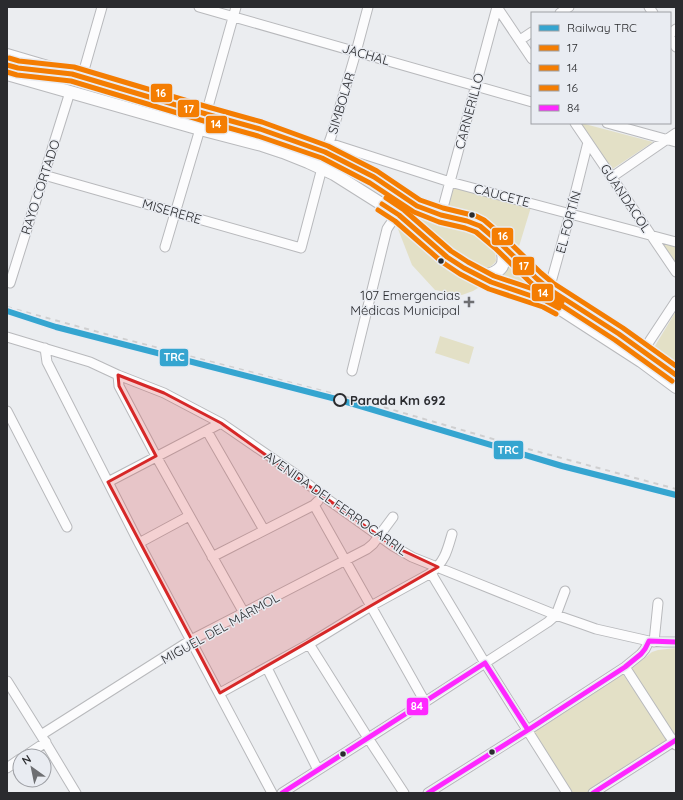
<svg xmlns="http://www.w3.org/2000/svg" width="683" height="800" font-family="Quicksand,sans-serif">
	<rect width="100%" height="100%" fill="#ebedf0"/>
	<path fill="#e3e0c6" d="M579,123H581L653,142L611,170Z
		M453,186L531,207L517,253L446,212Z
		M416,214L439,222L465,227L477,233L491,245L495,251L496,261C492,266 487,270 480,269C462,266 428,231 413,218Z
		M400,226H402C427,248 452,269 481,285L478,288L473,291L462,295L435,290L412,265L398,229Z
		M660,243L676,247V267Z
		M509,259L546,292L544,300L497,278L502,273Z
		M676,311V371L652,351Z
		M440,336L474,347L469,364L435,353Z
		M676,648V735L673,736L633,672L632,668L652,652L658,650Z
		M622,673L669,740L586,793H570L532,732Z"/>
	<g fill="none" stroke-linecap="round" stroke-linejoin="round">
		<g stroke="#b8b9bc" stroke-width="11">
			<path id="minor" d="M199,7L532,102
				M497,7L532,59
				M649,7L653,13
				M560,13L569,7
				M670,34L676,29
				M670,38L676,47
				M520,40L532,32
				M82,77L102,7
				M206,114L236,7
				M575,123L676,272
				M607,123L676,142
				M329,143L450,182L676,242
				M327,148L331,137L356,52L368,7
				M44,175L301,248L322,168
				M612,177L676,133
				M441,215L497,7
				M165,247L200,129
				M10,283L70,92
				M548,293L570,214L588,142
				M7,337L90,362L118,375L164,393L221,423L294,473L323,496L393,546L412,557L556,615L582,624L596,629L649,641L664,642H676
				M45,348L47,362L139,543L272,793
				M643,351L676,301
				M352,371L387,229C393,218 403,211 410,202
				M118,375L119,386L156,456L244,613
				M7,411L67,527
				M207,431L264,530
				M108,482L221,423
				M314,505L425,702
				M139,543L189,516
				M212,557L314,505L318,501
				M431,573L485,663L567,793
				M654,642L658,603
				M309,644L368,738L404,793
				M625,667L669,735L676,745
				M267,668L318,770
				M7,681L44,740L76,793
				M220,693L309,644L371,606L431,573C445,561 447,551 452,534
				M41,735L191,640L367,549L373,544L393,517
				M25,756L46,742
				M7,768L20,759
				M282,793L425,702L548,622L556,615L565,591
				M428,793L528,730L625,667L641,654L645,649L649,641
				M593,793L676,740"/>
		</g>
		<g stroke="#b8b9bc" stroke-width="14">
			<path id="major" d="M7,55L281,136L325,152L355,166L374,177L417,206L441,215L474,223L487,232L500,243L536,278L549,289L619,334L676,375
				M7,74L200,129L262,145L283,152L308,162L334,174L399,215L447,257L464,268L491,282L546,301L556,306L641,361L676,387
				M481,277C503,272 508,265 500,243"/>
		</g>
		<use href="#minor" stroke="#fcfcfd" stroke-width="9"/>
		<use href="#major" stroke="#fcfcfd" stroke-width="12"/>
		<path stroke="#cfcfd0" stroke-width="2" stroke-dasharray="5 5" stroke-linecap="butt" d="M7,307L120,338L369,403L517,446L676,489"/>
		<g stroke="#e9ecf2" stroke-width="8">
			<path id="bus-1" d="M7,65L18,68L72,74L206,114L260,129L325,152L374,177L417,206L441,215L467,221L480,226L500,243L536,278L549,289L619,334L676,375
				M382,204L399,215L447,257L464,268L491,282L546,301L559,308"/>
		</g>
		<g stroke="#e9ecf2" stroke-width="8">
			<path id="bus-2" d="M7,72L17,75L71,81L204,121L258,136L322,158L370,183L414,212L439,222L465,228L476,232L495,248L531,283L544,294L615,340L672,381
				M378,210L395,221L442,262L460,274L489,289L543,307L556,314"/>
		</g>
		<g stroke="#e9ecf2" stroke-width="8">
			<path id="bus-3" d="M9,58L19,61L74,67L208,107L262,122L328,146L377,171L420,200L443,208L476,216L484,220L505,238L541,273L553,283L623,328L676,366
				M386,198L404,210L451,251L468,262L494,276L548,294L562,302"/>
		</g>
		<g stroke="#e9ecf2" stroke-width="8">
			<path id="bus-4" d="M282,793L485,663L528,730
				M428,793L528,730L625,667L641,654L645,649L649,641L676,642
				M593,793L676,740"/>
		</g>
		<use href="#bus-1" stroke="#f47d02" stroke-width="5"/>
		<use href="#bus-2" stroke="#f47d02" stroke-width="5"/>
		<use href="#bus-3" stroke="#f47d02" stroke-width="5"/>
		<use href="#bus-4" stroke="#fe27ff" stroke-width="5"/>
		<g stroke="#e9ecf2" stroke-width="9">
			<path id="rail-1" d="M7,311L56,327L340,400L562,466L676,495"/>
		</g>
		<use href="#rail-1" stroke="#35a5d0" stroke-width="6"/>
	</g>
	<path fill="#d62828" fill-opacity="0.2" stroke="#d62828" stroke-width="3" stroke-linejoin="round" d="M118,375L164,393L221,423L393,546L438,567L220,693L108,482L156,456L119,386Z"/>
	<g fill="#2a2b2e" stroke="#e9ecf2" stroke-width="1.5">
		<circle cx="472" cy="215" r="3.5"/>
		<circle cx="441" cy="261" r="3.5"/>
		<circle cx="492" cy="752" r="3.5"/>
		<circle cx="343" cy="754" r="3.5"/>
	</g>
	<path fill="#6e6f72" stroke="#e9ecf2" stroke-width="1.5" d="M467 296h4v4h4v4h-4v4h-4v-4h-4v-4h4z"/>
	<circle fill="#e9ecf2" stroke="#2a2b2e" stroke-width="2" cx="340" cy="400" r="6"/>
	<g text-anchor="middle" stroke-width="3" stroke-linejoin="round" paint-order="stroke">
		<g font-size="13" fill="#2a2b2e" stroke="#e9ecf2">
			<text transform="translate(366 54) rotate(16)" y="5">JACHAL</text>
			<text transform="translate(341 103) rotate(-73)" y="5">SIMBOLAR</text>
			<text transform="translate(469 111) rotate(-75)" y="5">CARNERILLO</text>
			<text transform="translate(40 187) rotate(-72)" y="5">RAYO CORTADO</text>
			<text transform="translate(502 195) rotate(15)" y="5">CAUCETE</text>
			<text transform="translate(626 198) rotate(56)" y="5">GUANDACOL</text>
			<text transform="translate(172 211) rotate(16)" y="5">MISERERE</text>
			<text transform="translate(568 222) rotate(-75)" y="5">EL FORTÍN</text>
			<text transform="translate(336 503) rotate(35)" y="5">AVENIDA DEL FERROCARRIL</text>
			<text transform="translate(220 628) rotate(-29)" y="5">MIGUEL DEL MÁRMOL</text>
		</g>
		<g font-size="13" fill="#2a2b2e" stroke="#e9ecf2" text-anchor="end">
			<text x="460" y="300">107 Emergencias<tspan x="460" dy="15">Médicas Municipal</tspan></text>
		</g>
		<g font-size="13" font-weight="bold" fill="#2a2b2e" stroke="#e9ecf2" text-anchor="start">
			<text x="350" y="405">Parada Km 692</text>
		</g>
	</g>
	<g stroke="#e9ecf2" stroke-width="1.5">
		<rect x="150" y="83" width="23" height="20" rx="4" fill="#f47d02"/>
		<rect x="177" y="99" width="23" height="19" rx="4" fill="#f47d02"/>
		<rect x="205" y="115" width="23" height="19" rx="4" fill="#f47d02"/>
		<rect x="491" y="227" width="23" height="19" rx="4" fill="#f47d02"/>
		<rect x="512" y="256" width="23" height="20" rx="4" fill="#f47d02"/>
		<rect x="531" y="283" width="23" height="19" rx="4" fill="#f47d02"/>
		<rect x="159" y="348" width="30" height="19" rx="4" fill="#35a5d0"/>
		<rect x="493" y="440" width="31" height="20" rx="4" fill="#35a5d0"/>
		<rect x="406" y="697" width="23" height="19" rx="4" fill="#fe27ff"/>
	</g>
	<g font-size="11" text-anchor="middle" font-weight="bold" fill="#fff">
		<text x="161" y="97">16</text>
		<text x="189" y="113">17</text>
		<text x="216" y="128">14</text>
		<text x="503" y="240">16</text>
		<text x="524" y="270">17</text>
		<text x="543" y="297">14</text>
		<text x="174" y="361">TRC</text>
		<text x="508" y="454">TRC</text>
		<text x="417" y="710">84</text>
	</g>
	<rect width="683" height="800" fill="none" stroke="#2a2b2e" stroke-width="16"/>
	<rect x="531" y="12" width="140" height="112" fill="#e9ecf2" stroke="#9d9fa4"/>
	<rect x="539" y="25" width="20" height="6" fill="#35a5d0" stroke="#9d9fa4"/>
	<text x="567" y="32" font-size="12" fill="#2a2b2e">Railway TRC</text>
	<rect x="539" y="45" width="20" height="6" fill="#f47d02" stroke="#9d9fa4"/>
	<text x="567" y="52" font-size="12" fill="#2a2b2e">17</text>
	<rect x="539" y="65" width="20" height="6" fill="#f47d02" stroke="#9d9fa4"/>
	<text x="567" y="72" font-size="12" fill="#2a2b2e">14</text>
	<rect x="539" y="85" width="20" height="6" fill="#f47d02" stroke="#9d9fa4"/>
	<text x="567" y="92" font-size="12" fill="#2a2b2e">16</text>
	<rect x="539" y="105" width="20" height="6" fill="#fe27ff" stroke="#9d9fa4"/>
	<text x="567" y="112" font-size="12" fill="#2a2b2e">84</text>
	<g transform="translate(32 768) rotate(327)"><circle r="19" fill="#e9ecf2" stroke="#9d9fa4"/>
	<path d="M0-3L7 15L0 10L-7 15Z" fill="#6e6f72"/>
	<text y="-6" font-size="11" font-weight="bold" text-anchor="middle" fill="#2a2b2e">N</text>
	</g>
</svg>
